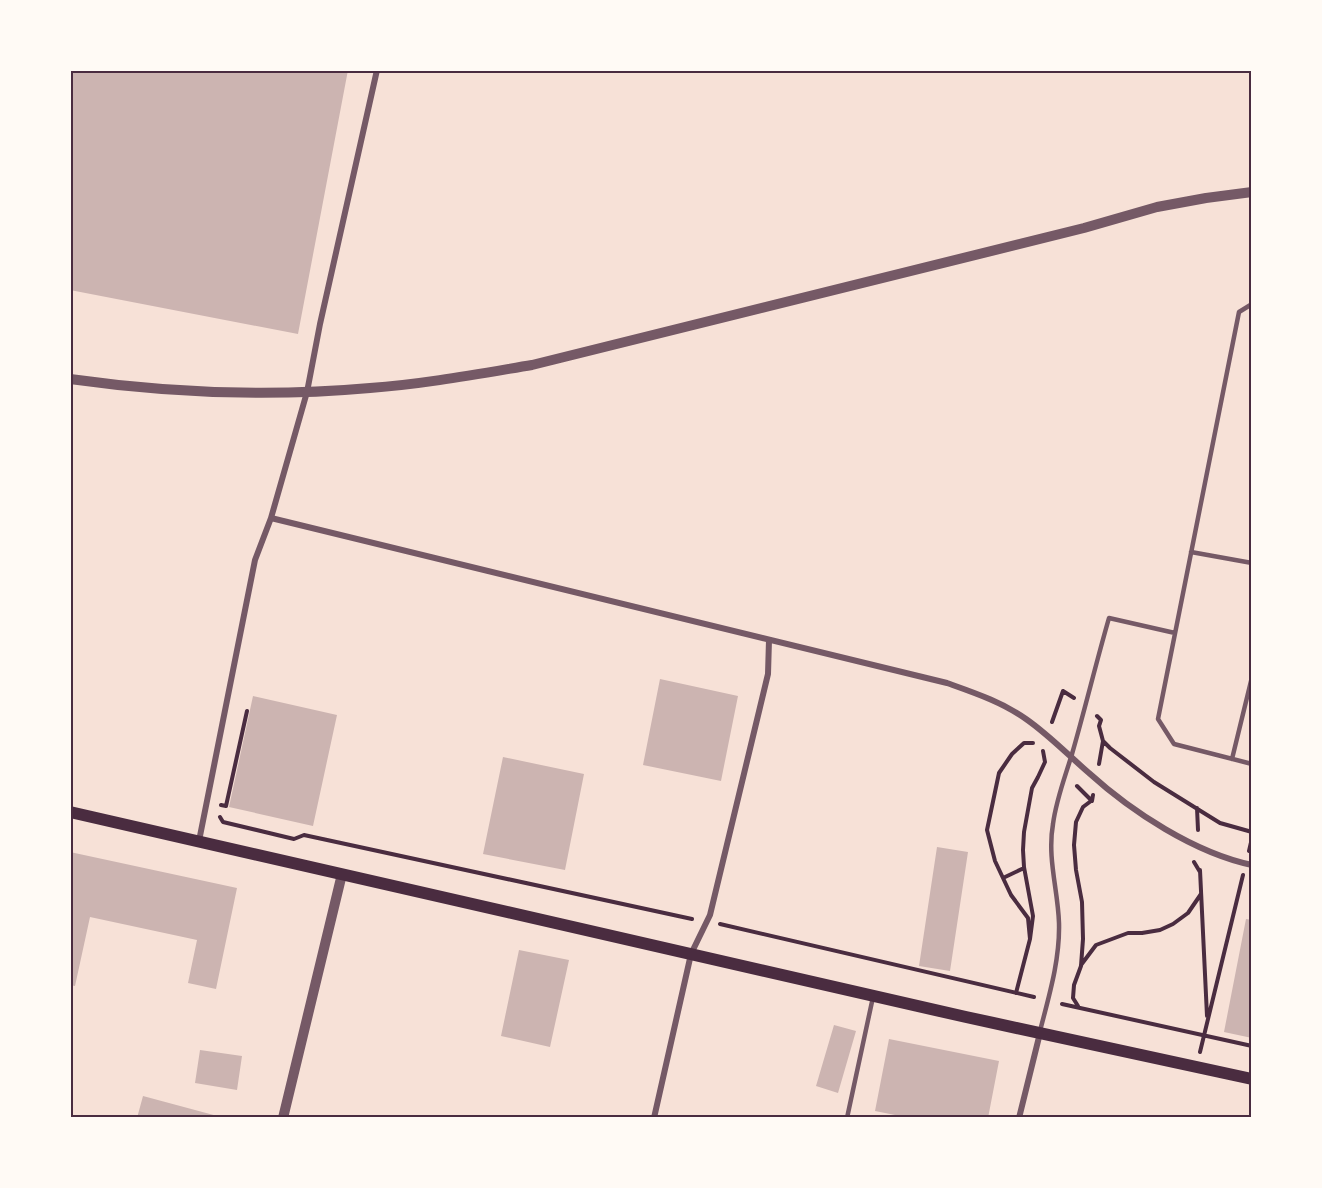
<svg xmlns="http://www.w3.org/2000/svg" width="1322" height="1188" font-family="Manrope,sans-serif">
	<rect width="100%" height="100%" fill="#f7e1d7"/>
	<path fill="#ccb4b1" d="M70,70H348L298,334L70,290Z
		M660,679L738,696L721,781L643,765Z
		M253,696L337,715L313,826L229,807Z
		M503,757L584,774L565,870L483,854Z
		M937,847L968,852L950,971L919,966Z
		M70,852L237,888L216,989L188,983L197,940L90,917L75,986L70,985Z
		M1246,919L1252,920V1038L1224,1032Z
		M519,950L569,960L550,1047L501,1036Z
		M834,1025L856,1031L838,1093L816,1086Z
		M889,1039L999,1061L988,1118H910L875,1111Z
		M200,1050L242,1056L237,1090L195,1083Z
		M143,1096L221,1117V1118H137Z"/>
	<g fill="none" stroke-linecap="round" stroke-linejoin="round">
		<path stroke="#4a2c40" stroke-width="4" d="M1097,716L1101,720L1099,726L1103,741L1110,748L1154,782L1220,823L1252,832
			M1052,722L1063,691L1074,698
			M1099,764L1103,741
			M1077,786L1092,801L1093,795
			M221,805L226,806L247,711
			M1197,808L1198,830
			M220,817L223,822L294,839L304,835L692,919
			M1249,851L1252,838
			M1194,862L1200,872
			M1200,870L1207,1016
			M1003,878L1024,868
			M720,924L1034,997
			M1030,939L1033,916L1024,867L1023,850L1024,832L1032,788L1038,777L1045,762L1043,751
			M1081,965L1096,945L1128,933H1142L1160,930L1173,924L1188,913L1201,894
			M1016,993L1030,939L1028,918L1011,895L995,861L987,830L999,773L1012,754L1024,743H1033
			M1062,1004L1252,1046
			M1078,1006L1073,998L1074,985L1081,966L1083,939L1082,902L1076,870L1074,845L1076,822L1083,807L1091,801
			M1200,1052L1243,875"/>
		<path stroke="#755966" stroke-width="4.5" d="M1252,304L1239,312L1158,719L1174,744L1252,764
			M1191,552L1252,563
			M1232,759L1252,677
			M1040,1031C1049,996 1060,960 1059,923C1058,890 1047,858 1053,824C1056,800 1065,777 1072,754C1085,709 1096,663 1109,618L1175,633
			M847,1118L873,997"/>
		<path stroke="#755966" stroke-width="6" d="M271,518L947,683C975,693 1002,702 1026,719C1049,735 1068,755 1089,773C1132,812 1195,853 1252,865
			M199,841L255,560L271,518L307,392L320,324L377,70
			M654,1118L691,954L710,915L768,674L769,640
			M1019,1118L1040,1033"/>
		<path stroke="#755966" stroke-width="10" d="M70,379C169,393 270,397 370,388C424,384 478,374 532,365L1084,228L1157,207L1206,198L1252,192
			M283,1118L342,874"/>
		<path stroke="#4a2c40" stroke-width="12" d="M70,812L966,1017L1252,1079"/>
	</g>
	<rect width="1322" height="1188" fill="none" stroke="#fffaf5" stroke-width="144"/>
	<rect x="72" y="72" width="1178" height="1044" fill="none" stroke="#4a2c40" stroke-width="2"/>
</svg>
